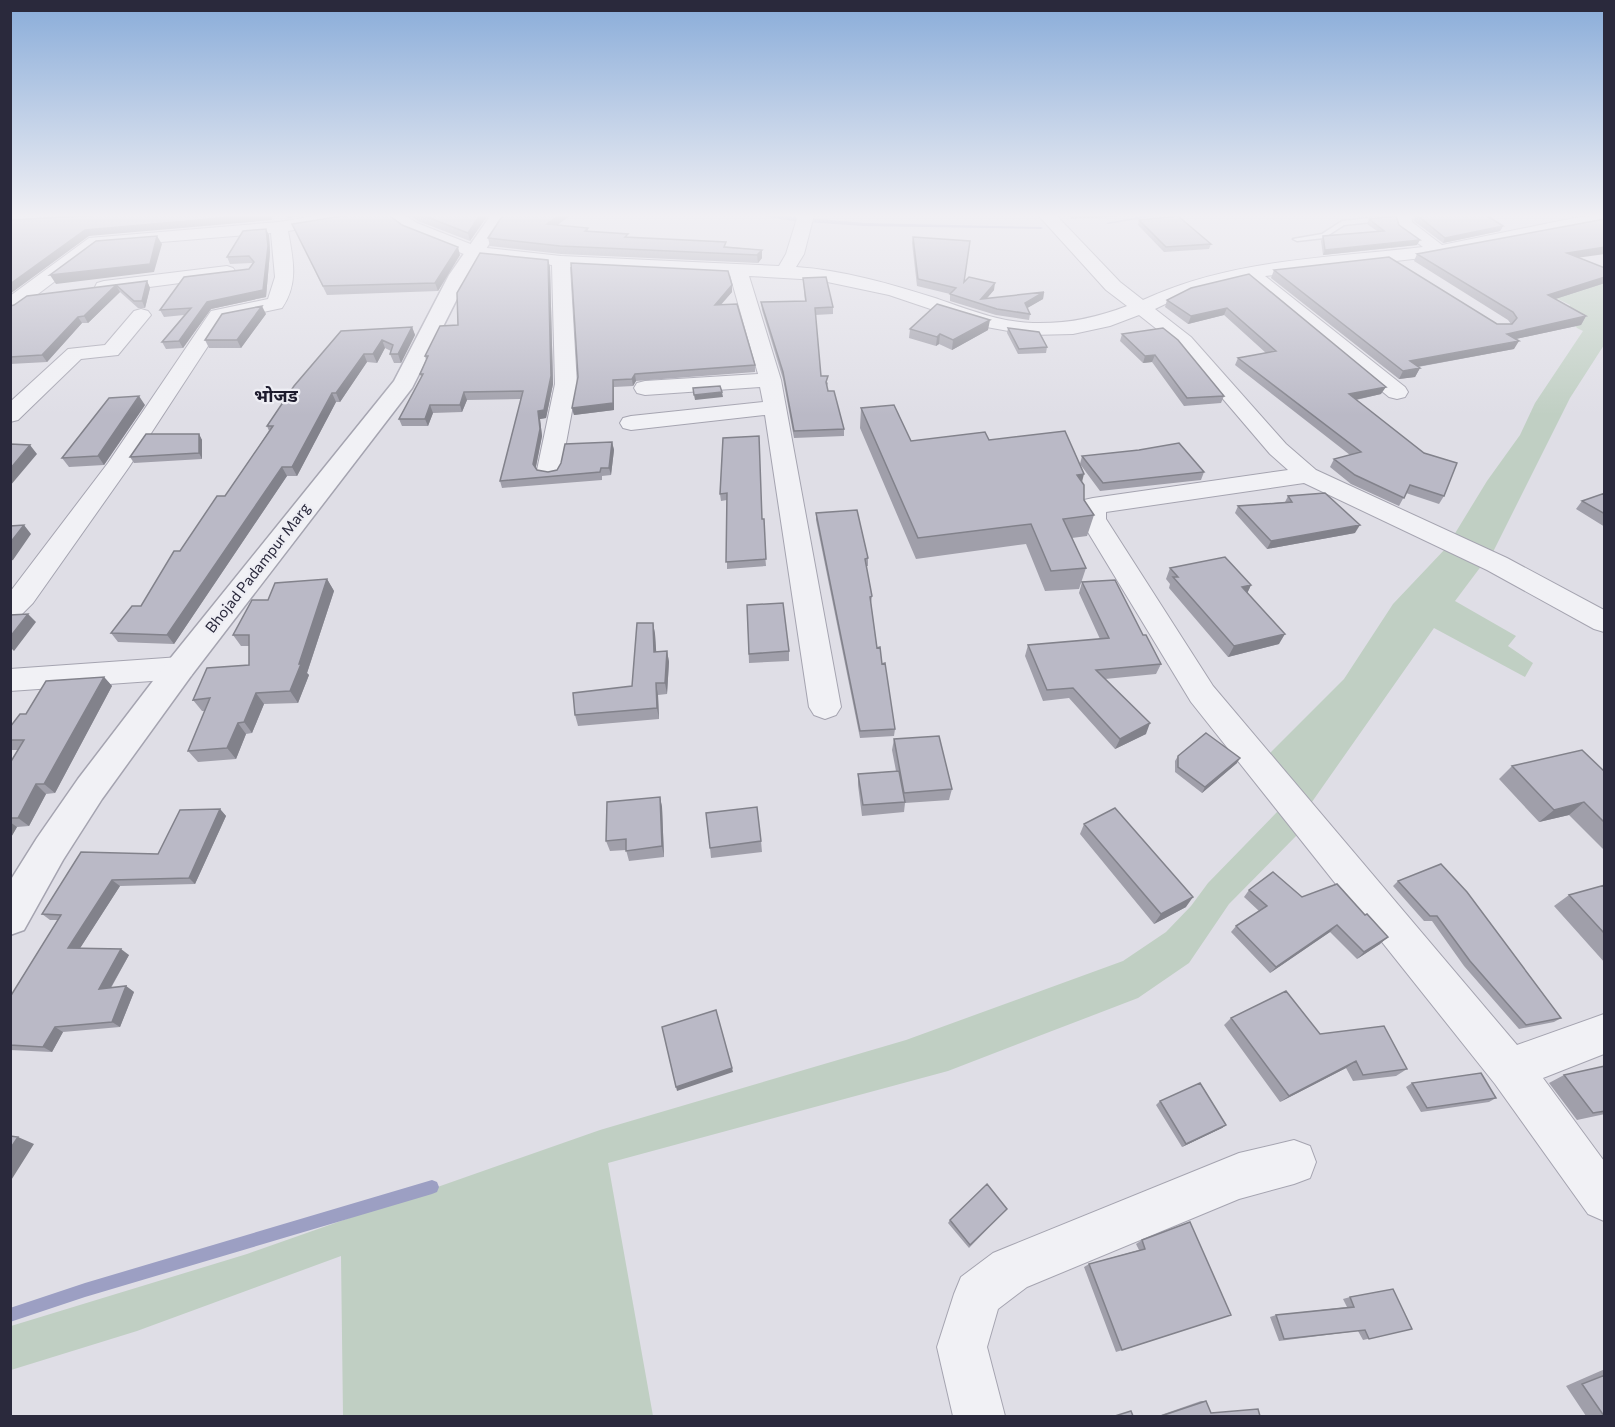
<svg xmlns="http://www.w3.org/2000/svg" width="1615" height="1427" font-family="Commissioner,'Noto Sans Devanagari',sans-serif">
	<rect width="100%" height="100%" fill="#dfdee6"/>
	<path fill="#c0cfc3" d="M1604,279V345L1570,398L1492,554L1454,535L1487,481L1520,435L1535,403L1583,331L1577,328L1567,316L1570,305L1544,292Z
		M1446,548L1482,565L1455,601L1516,636L1508,646L1533,663L1525,677L1434,628L1307,809L1266,757L1344,679L1393,604Z
		M1278,811L1298,834L1229,904L1189,963L1138,998L948,1071L608,1163L653,1416H343L341,1256L137,1331L11,1370V1326L247,1254L600,1130L906,1040L1123,961L1166,932L1191,906L1208,883Z"/>
	<g fill="none" stroke-linecap="round" stroke-linejoin="round">
		<path fill="#9c9fc3" fill-rule="evenodd" d="M756,215H774L864,223L1041,227L1043,228L1041,229L864,226L793,221Z
			M1148,215H1163L1108,224L1106,223Z
			M432,1180L437,1182L439,1187L437,1192L432,1194L85,1297L10,1322V1308L85,1283Z"/>
		<g stroke="#a5a4b0" stroke-width="3">
			<path id="service" d="M1387,216H1390V220L1344,225L1324,238L1297,241L1293,239L1322,234L1342,221Z"/>
		</g>
		<g stroke="#a5a4b0" stroke-width="2">
			<path id="minor" d="M321,215H365L357,220L288,231C293,259 299,283 282,308L225,320L129,467L33,603L20,616L10,619V592L108,463L211,311L268,299L275,277L271,233L100,247L17,310L10,312V296L89,238L279,222Z
				M385,215H405L417,223L478,247L561,256L779,266L786,254L798,215H814L804,254L796,267C843,270 891,284 935,298C967,309 999,322 1033,323C1067,324 1096,318 1127,306L1106,290L1038,215H1056L1120,282L1143,300C1230,259 1329,258 1423,247L1398,228L1394,215H1413L1412,222L1442,245L1574,218L1604,215V224L1574,228L1439,256L1265,276L1405,387L1408,392L1405,397L1397,399L1389,397L1245,278L1188,293L1155,309L1191,337L1286,444L1316,470L1507,558L1604,610V632L1594,629L1487,570L1304,483L1106,512V519L1213,686L1517,1045L1604,1014V1054L1543,1078L1604,1161V1221L1588,1214L1495,1084L1191,702L1080,519V506L1084,500L1093,498L1288,470L1270,454L1177,345L1139,315L1110,326L1073,334L1031,335L981,326L889,295L818,280L749,276L781,380L841,707L836,715L825,719L814,715L809,707L765,415L631,430L623,428L620,423L623,418L631,416L763,402L760,387L645,395L637,393L634,388L637,383L645,381L758,374L730,275L570,267L577,384L561,470L558,475L549,477L540,475L537,470L555,384L552,265L469,256L405,231Z
				M227,266L233,268L236,272L233,276L104,293L97,291L95,287L97,283L104,281Z
				M141,309L148,311L151,315L118,355L81,359L18,420L10,422V402L68,349L105,345L134,311Z
				M180,657L191,660L195,668L191,676L180,679L10,691V669Z
				M1294,1140L1310,1146L1316,1162L1310,1178L1294,1184L1239,1199L1027,1287L998,1309L987,1347L1005,1416H953L937,1347L954,1294L961,1277L993,1253L1010,1246L1239,1153Z"/>
		</g>
		<g stroke="#a5a4b0" stroke-width="3">
			<path id="tertiary" d="M491,215H508L469,275L412,388L191,676L102,799L63,860L24,930L10,935V881L37,838L78,779L169,660L394,381L449,275Z"/>
		</g>
		<use href="#service" fill="#f1f1f5" fill-rule="evenodd"/>
		<use href="#minor" fill="#f1f1f5" fill-rule="evenodd"/>
		<use href="#tertiary" fill="#f1f1f5" fill-rule="evenodd"/>
	</g>
	<path fill="#a09faa" d="M410,215H488L470,241L418,221Z
		M1068,215H1155L1071,219Z
		M1415,215H1486L1503,226L1500,231L1443,243L1414,221Z
		M1369,219L1417,245L1323,255L1321,241L1323,236L1377,231L1367,224Z
		M1139,220L1211,244L1209,249L1164,252L1138,225Z
		M292,224L402,225L460,255L438,291L327,295Z
		M558,225L588,228V232L628,237L762,250V258L758,263L561,254L490,246L488,238Z
		M269,235L270,252L266,297L211,309L183,348L166,349L162,342L184,315L164,317L160,310L249,269L253,264L252,263L230,264L227,257Z
		M913,237L964,282L994,290L986,299L1044,292L1043,299L1027,308L1030,314L1029,320L996,315L950,301V294L917,286L912,243Z
		M1417,254L1579,258L1605,268V283L1555,299L1586,316L1581,325L1516,339L1514,349L1418,367L1420,368L1415,377L1399,379L1271,278L1274,270L1497,324H1511L1508,320L1414,261Z
		M548,260L550,267L553,384L546,418L540,419L542,436L536,467L537,470L548,472L557,470L612,442L614,450L611,475L602,476V480L502,488L500,481L521,399L467,400L462,412L433,413L428,426H402L399,419L421,377L420,374L426,360L425,356L458,325Z
		M803,278L833,307V314L815,315L821,376L828,383L827,386L828,391L844,429V436L794,438L783,379L762,310L761,302L805,301Z
		M147,281L150,288L145,308H138L120,292L88,323H82L47,362L10,364V306L14,305L27,296Z
		M732,285V292L721,305L755,365V372L636,381L633,386L614,387V410L574,415L572,408Z
		M1191,288L1381,394L1356,400L1444,496L1439,504L1406,493L1399,506L1351,484L1330,467L1334,459L1350,455L1235,365L1238,358L1266,353L1224,315L1188,324L1165,307L1167,300Z
		M266,314L241,348H209L205,340Z
		M412,327L415,335L401,363H394L390,354L391,351L385,348L377,363L367,362L340,402H336L297,476H287L174,644L118,642L111,633L141,606L180,551L225,496L269,431L267,426L341,331Z
		M1008,328L1047,347L1046,353L1018,354L1007,333Z
		M910,329L988,330L952,350L939,344L936,346L909,338Z
		M1122,334L1224,396L1221,403L1184,406L1152,362L1143,363L1120,341Z
		M145,405L104,465L69,467L62,458Z
		M861,408L911,441L989,440L1082,482L1084,500L1094,515L1087,536L1072,538L1086,568L1079,589L1045,591L1026,544L916,559L860,428Z
		M199,434L202,440V459L134,463L130,457Z
		M723,438L762,519L766,566L727,569V500L721,501L720,494Z
		M1082,456L1204,472L1201,480L1100,491L1080,464Z
		M1605,493V527L1576,509L1582,501Z
		M1288,496L1355,533L1267,549L1235,513L1238,506L1285,502Z
		M816,513L868,558V566H866L872,596L871,603L877,648L882,664L895,729L894,736L860,738L816,520Z
		M1170,568L1251,585L1247,593L1279,644L1228,657L1169,588L1170,584L1166,579Z
		M327,579L334,591L307,673L309,675L298,703L264,704L252,733L246,734L236,759L198,762L188,751L205,711H202L193,700L249,665V646H241L233,635L268,600Z
		M1082,582L1143,635L1161,664L1156,674L1105,679L1146,734L1115,749L1069,698L1043,701L1025,656L1028,645L1100,639L1079,593Z
		M747,605L789,651V661L749,663Z
		M653,623L655,634L656,652L667,651L669,662L667,694L658,695L659,719L578,726L575,715L632,686Z
		M104,677L112,686L55,793L46,794L29,826L17,827L10,839V763L18,750H12L10,748V727L26,714Z
		M894,739L952,789L949,800L905,803L904,812L862,816L858,785V774L896,771L892,750Z
		M1178,756L1237,763L1202,793L1175,772V761Z
		M1512,766L1605,772V851L1569,815L1539,822L1499,779Z
		M660,797L662,807L664,857L629,861L626,850L610,851L606,841Z
		M220,809L226,816L195,884L120,886L80,948L129,955L111,988L126,986L134,992L120,1027L63,1032L52,1052L10,1050V997L58,920H50L42,914L158,854Z
		M1084,824L1186,907L1154,924L1080,834Z
		M761,841L762,852L711,858L710,848Z
		M1398,881L1561,1018L1554,1022L1519,1029L1464,966L1432,921H1424L1393,886Z
		M1605,885V963L1554,906L1569,895Z
		M1249,890L1302,897L1380,944L1357,959L1330,932L1270,973L1231,932L1236,926L1259,911L1244,897Z
		M1231,1018L1320,1034L1407,1069L1396,1076L1353,1081L1346,1068L1280,1102L1224,1025Z
		M1605,1066V1114L1577,1120L1549,1083L1564,1075Z
		M1412,1083L1496,1098L1489,1102L1421,1112L1406,1087Z
		M1160,1101L1226,1125L1222,1128L1182,1147L1156,1105Z
		M1005,1211L969,1248L948,1223L950,1220Z
		M1142,1240L1231,1315L1116,1352L1084,1267L1089,1264L1139,1250L1136,1244Z
		M1350,1297L1412,1329L1363,1340L1358,1331L1279,1341L1270,1317L1276,1315L1347,1307L1343,1299Z
		M1605,1369V1416H1586L1566,1386Z
		M1201,1401H1206L1211,1413L1260,1416H1158Z"/>
	<path fill="#82828b" d="M255,215H273L272,220L89,236L10,294V284L85,230Z
		M287,215H305L288,218Z
		M480,215H488L470,241L468,233Z
		M559,215H571L548,232L547,224Z
		M1503,226L1500,231L1443,243L1445,238Z
		M266,229L269,235L270,252L266,297L211,309L183,348L179,341L207,302L263,290Z
		M157,236L162,244L154,272L56,284L50,275Z
		M1420,240L1417,245L1323,255L1325,250Z
		M458,247L460,255L438,291L435,283Z
		M1605,247V254L1562,260L1567,253Z
		M762,250V258L758,263L757,255Z
		M548,260L550,267L553,384L546,418L540,419L542,436L535,471L533,464L538,411Z
		M1605,277V283L1543,303L1548,295Z
		M147,281L150,288L145,308L142,301Z
		M995,283L994,290L982,304L981,299Z
		M116,285L120,292L88,323L84,316Z
		M732,285V292L715,311V305Z
		M1044,292L1043,299L1024,310L1025,303Z
		M262,306L266,314L241,348L237,340Z
		M1227,308L1224,315L1188,324L1191,316Z
		M1586,316L1581,325L1502,342L1507,334Z
		M78,317L82,323L47,362L42,355Z
		M990,320L988,330L952,350L953,340Z
		M412,327L415,335L401,363L398,354Z
		M940,334L939,344L936,346L937,337Z
		M382,340L385,348L377,363L373,354Z
		M1519,341L1514,349L1405,369L1410,361Z
		M364,354L367,362L340,402L336,393Z
		M1155,355L1152,362L1143,363L1145,356Z
		M1420,368L1415,377L1399,379L1403,371Z
		M635,374L636,381L633,386L632,379Z
		M613,380L614,387V410L574,415L572,408Z
		M1386,387L1381,394L1345,402L1349,394Z
		M464,392L467,400L462,412L460,405Z
		M722,392L723,397L695,400L694,395Z
		M332,393L336,402L297,476L292,467Z
		M139,396L145,405L104,465L98,456Z
		M430,405L433,413L428,426L425,419Z
		M199,434L202,440V459L199,453Z
		M612,442L614,450L611,475L609,468Z
		M30,445L37,454L10,486V469Z
		M282,467L287,476L174,644L167,635Z
		M1084,474L1079,494L1077,475Z
		M24,525L31,534L13,560L10,561V543Z
		M1360,525L1355,533L1267,549L1271,541Z
		M327,579L334,591L307,673L309,675L298,703L290,691Z
		M1251,585L1246,596L1242,587Z
		M28,614L36,622L14,651L10,647V637Z
		M653,623L655,634L657,663L654,652Z
		M1285,634L1279,644L1228,657L1234,646Z
		M667,651L669,662L667,694L665,683Z
		M104,677L112,686L55,793L44,784Z
		M656,683L658,695L659,719L657,708Z
		M256,693L264,704L252,733L244,722Z
		M238,723L246,734L236,759L227,748Z
		M1150,723L1146,734L1115,749L1120,739Z
		M1240,758L1237,763L1202,793L1205,787Z
		M36,784L46,794L29,826L18,818Z
		M660,797L662,807L664,857L662,846Z
		M1584,802L1569,815L1539,822L1554,810Z
		M220,809L226,816L195,884L189,878Z
		M10,822L17,827L10,839Z
		M112,880L120,886L77,953L68,948Z
		M1193,897L1186,907L1154,924L1161,914Z
		M1337,925L1330,932L1270,973L1276,967Z
		M1388,937L1380,944L1357,959L1364,952Z
		M121,949L129,955L107,994L99,989Z
		M126,986L134,992L120,1027L112,1022Z
		M55,1027L63,1032L52,1052L43,1047Z
		M1356,1061L1346,1068L1280,1102L1289,1096Z
		M732,1068L733,1072L677,1091L676,1087Z
		M1226,1125L1222,1128L1182,1147L1186,1144Z
		M18,1137L34,1144L10,1182V1149Z"/>
	<path fill="#bab9c6" stroke="#82828b" stroke-width="1.5" d="M99,215H255L85,230L10,284V220Z
		M348,215H389L402,225L458,247L435,283L323,286L292,224Z
		M422,215H480L468,233Z
		M503,215H559L547,224L588,228L585,231L628,234L625,237L726,242L724,247L762,250L757,255L560,246L488,238Z
		M1417,215H1486L1503,226L1445,238Z
		M1178,216L1211,244L1166,247L1139,220Z
		M1396,216L1399,225L1420,240L1325,250L1323,236L1384,231L1369,219Z
		M1605,219V247L1567,253L1605,268V277L1548,295L1586,316L1507,334L1519,341L1410,361L1420,368L1403,371L1274,270L1389,257L1497,324H1512L1517,318L1513,312L1417,254Z
		M266,229L268,246L263,290L207,302L179,341L162,342L191,308L160,310L184,277L249,269L254,262L249,256L227,257L243,231Z
		M157,236L150,264L50,275L96,241Z
		M913,237L970,241L964,282L969,277L995,283L981,299L1044,292L1025,303L1030,314L997,309L950,294L956,288L918,279Z
		M480,253L548,260L551,376L544,410L538,411L540,429L533,464L537,470L548,472L557,470L561,463L565,444L612,442L609,468H601L600,472L500,481L523,391L464,392L460,405H430L425,419H399L423,374H420L428,356H425L440,326L458,325L457,293Z
		M571,263L728,271L732,285L715,305L737,304L755,365L635,374L632,379L613,380V403L572,408L578,377Z
		M1249,274L1386,387L1349,394L1424,453L1457,463L1444,496L1410,485L1404,498L1355,475L1334,459L1361,452L1238,358L1276,351L1227,308L1191,316L1167,300L1191,288Z
		M826,277L833,307L815,308L821,376H828L826,382L828,391H834L844,429L794,431L783,372L761,302L806,301L803,278Z
		M147,281L142,301H134L116,285L84,316L78,317L42,355L10,357V306L14,305L27,296Z
		M937,304L990,320L953,340L940,334L937,337L910,329Z
		M262,306L237,340H205L222,314Z
		M412,327L398,354H390L393,345L382,340L373,354H364L336,393H332L292,467H282L167,635L111,633L132,606H141L174,551H180L217,496H225L273,426H267L294,386L341,331Z
		M1008,328L1039,332L1047,347L1019,349Z
		M1163,328L1178,340L1224,396L1187,398L1155,355L1145,356L1122,334Z
		M720,386L722,392L694,395L693,388Z
		M139,396L98,456L62,458L109,398Z
		M894,405L911,441L985,432L989,440L1065,431L1084,474L1077,475L1084,485V500L1094,515L1063,519L1086,568L1051,571L1031,524L918,538L861,408Z
		M146,434H199V453L130,457Z
		M759,436L762,519H764L766,559L726,562L727,493L720,494L723,438Z
		M1179,443L1204,472L1103,483L1082,456L1139,450Z
		M10,444L30,445L10,469Z
		M1325,493L1360,525L1271,541L1238,506L1292,502L1288,496Z
		M1605,493V514L1582,501Z
		M857,510L868,558L865,559L872,596L870,597L877,648L880,647L882,664L885,663L895,729L860,731L816,513Z
		M24,525L10,543V526Z
		M1225,557L1251,585L1242,587L1285,634L1234,646L1173,577H1178L1170,568Z
		M327,579L299,664H301L290,691L256,693L244,722L238,723L227,748L188,751L210,698L193,700L207,668L249,665V635H233L252,600H268L275,583Z
		M1115,580L1143,635H1146L1161,664L1096,670L1150,723L1120,739L1073,688L1047,690L1028,645L1109,638L1082,582Z
		M783,603L789,651L749,654L747,605Z
		M28,614L10,637V615Z
		M637,623H653L654,652L667,651L665,683H656L657,708L575,715L573,693L632,686Z
		M104,677L44,784H36L18,818H10V763L24,740H10V727L20,714H26L46,681Z
		M1206,733L1240,758L1205,787L1178,767V756Z
		M939,736L952,789L904,793L894,739Z
		M1582,750L1605,772V823L1584,802L1554,810L1512,766Z
		M899,771L905,802L863,805L858,774Z
		M660,797L662,846L626,851V839L606,841L607,802Z
		M757,807L761,841L710,848L706,813Z
		M1115,808L1193,897L1161,914L1084,824Z
		M220,809L189,878L112,880L68,948L121,949L99,989L126,986L112,1022L55,1027L43,1047L10,1045V997L61,915L42,914L81,852L158,854L180,810Z
		M1441,864L1467,892L1561,1018L1526,1025L1470,961L1437,916H1430L1398,881Z
		M1273,872L1302,897L1337,884L1365,915L1367,914L1388,937L1364,952L1337,925L1276,967L1236,926L1267,906L1249,890Z
		M1605,885V934L1569,895Z
		M1286,991L1320,1034L1384,1026L1407,1069L1363,1075L1356,1061L1289,1096L1231,1018Z
		M716,1010L732,1068L676,1087L662,1027Z
		M1605,1066V1111L1593,1113L1564,1075Z
		M1481,1073L1496,1098L1427,1108L1412,1083Z
		M1200,1083L1226,1125L1186,1144L1160,1101Z
		M10,1136L18,1137L10,1149Z
		M987,1184L1007,1209L970,1245L950,1220Z
		M1190,1222L1231,1315L1122,1350L1089,1264L1145,1249L1142,1240Z
		M1393,1289L1412,1329L1369,1339L1365,1330L1284,1339L1276,1315L1354,1307L1350,1297Z
		M1605,1375V1416H1604L1582,1384Z
		M1206,1401L1211,1413L1258,1409L1260,1416H1161Z
		M1131,1411L1133,1416H1115Z"/>
	<linearGradient id="sky" x2="0" y2="1"><stop stop-color="#89acd9"/><stop offset="0.52" stop-color="#f1f0f4"/><stop offset="1" stop-color="#f1f0f4" stop-opacity="0"/></linearGradient>
	<rect width="1615" height="415" fill="url(#sky)"/>
	<g text-anchor="middle" stroke-width="4.5" stroke-linejoin="round" paint-order="stroke">
		<g font-size="15" fill="#2a293c" stroke="#eeeef4">
			<text transform="translate(258 568) rotate(-52)" y="5">Bhojad Padampur Marg</text>
		</g>
		<g font-size="18" font-weight="bold" fill="#1d1b2d" stroke="#eeeef4">
			<text x="276" y="402">भोजड</text>
		</g>
	</g>
	<rect width="1615" height="1427" fill="none" stroke="#2a293c" stroke-width="24"/>
</svg>
